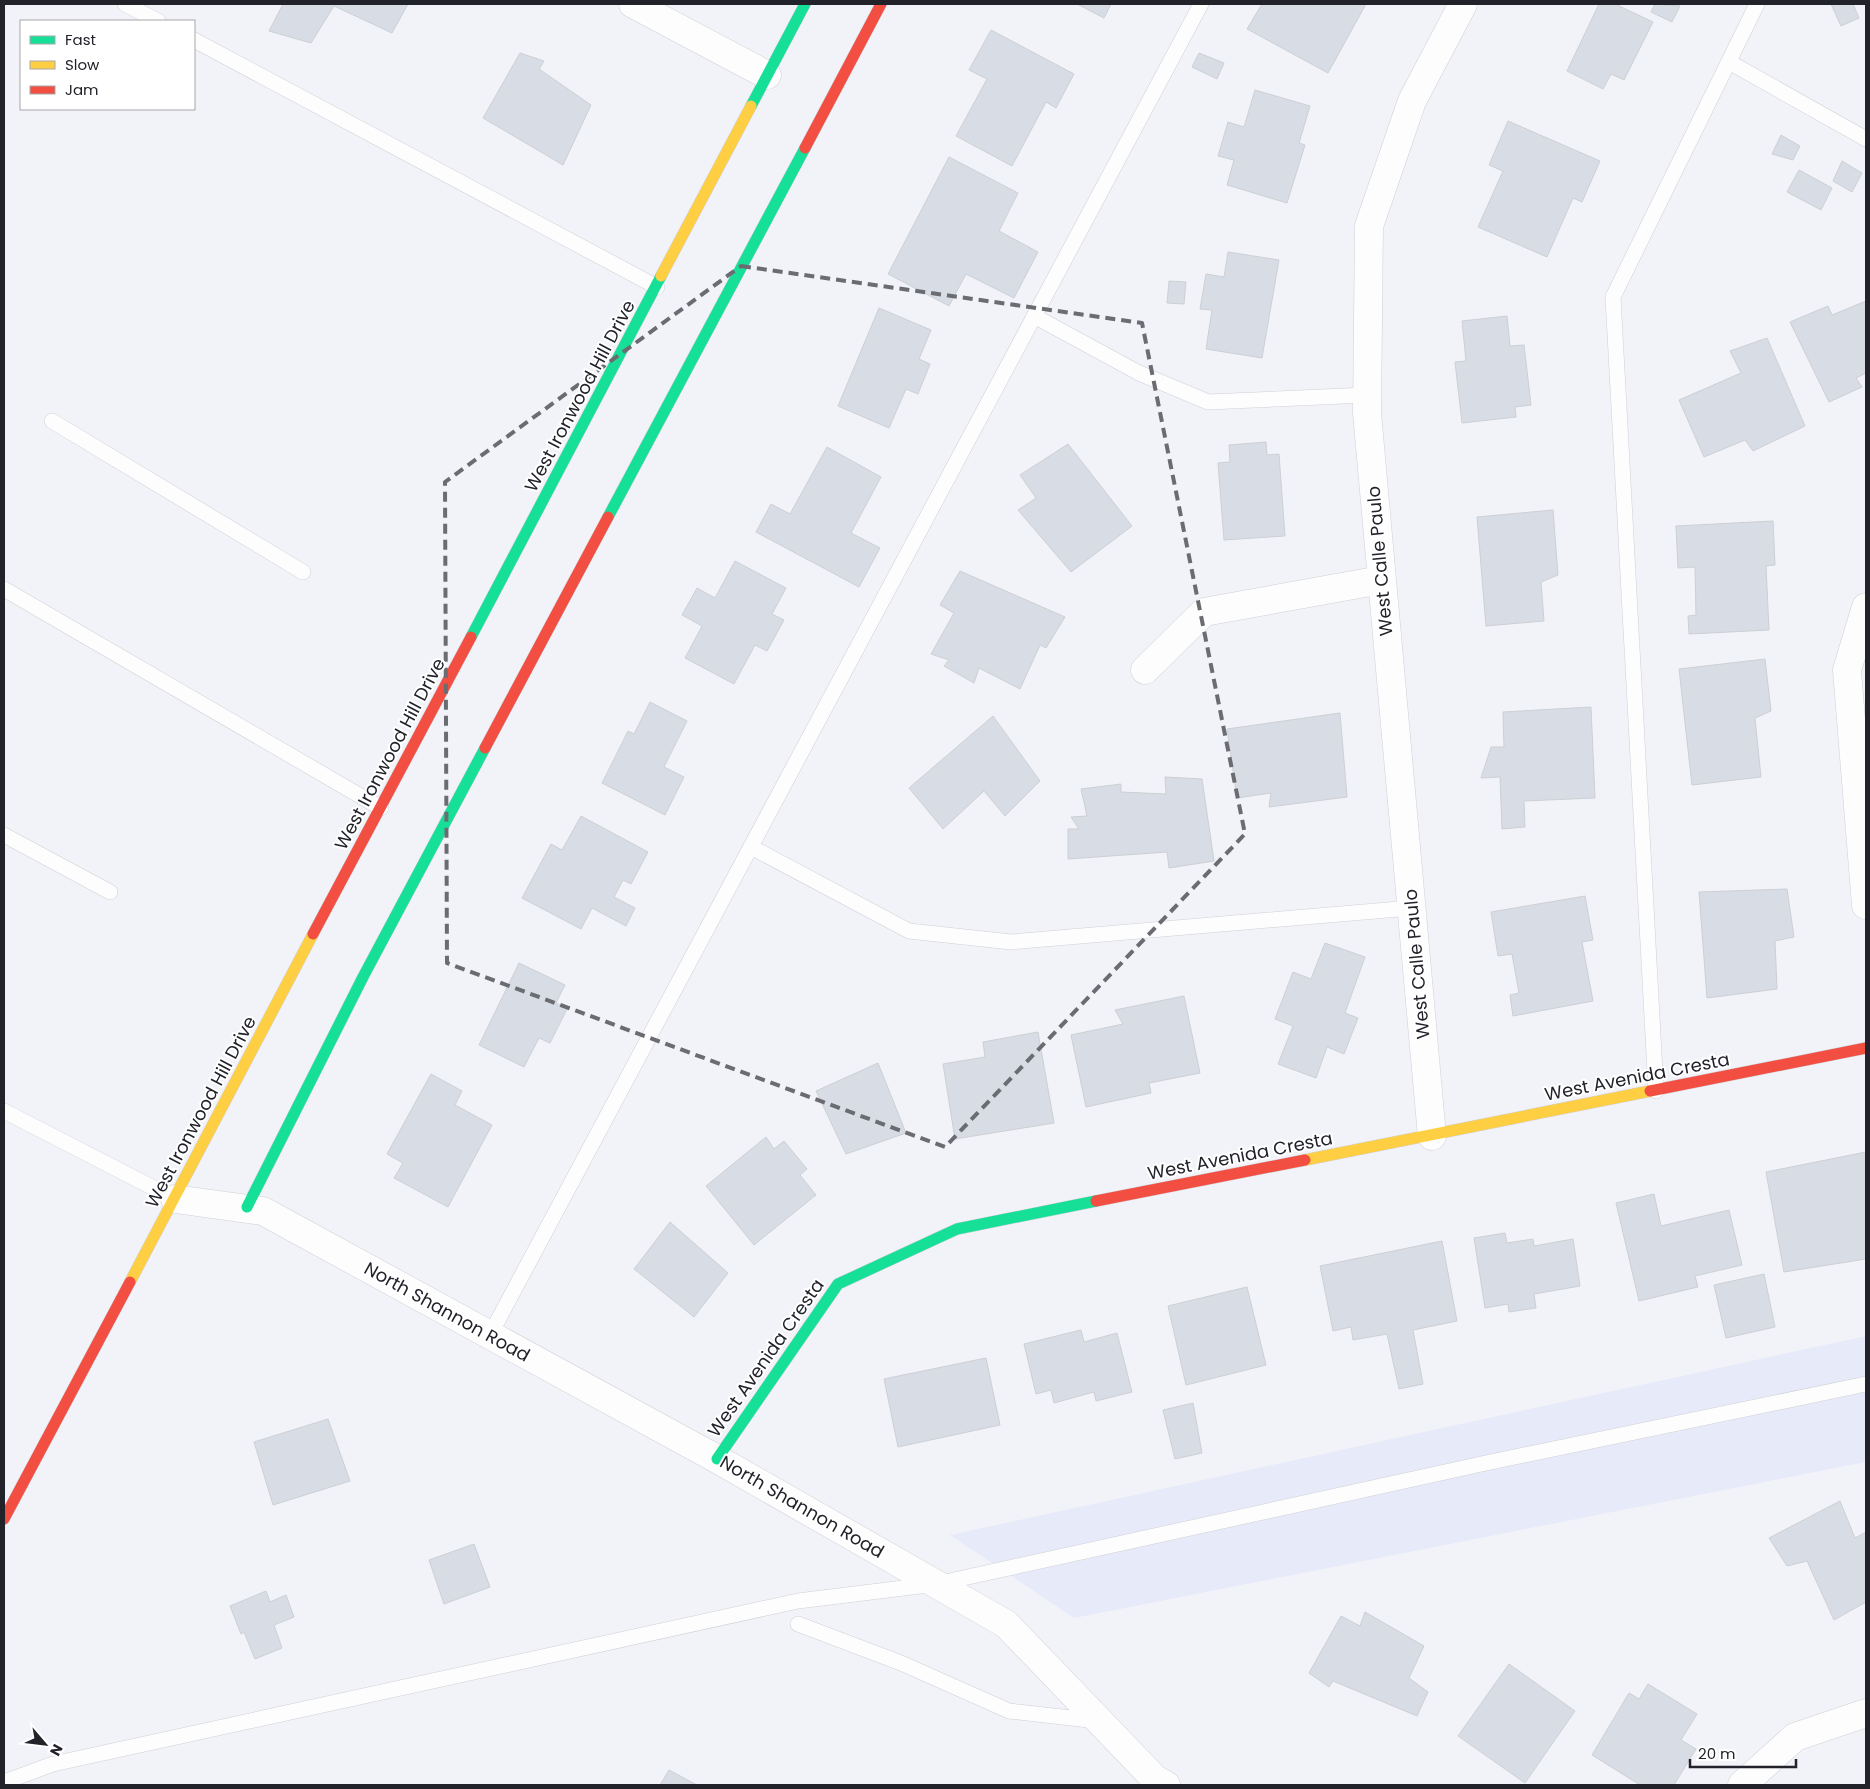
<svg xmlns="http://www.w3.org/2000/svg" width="1870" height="1789" font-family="Poppins,sans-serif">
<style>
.built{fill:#e7eaf8}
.building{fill:#d8dde5;stroke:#cccfd4}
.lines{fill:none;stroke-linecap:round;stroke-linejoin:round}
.lane-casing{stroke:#cfd0d6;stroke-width:16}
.street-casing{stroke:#cfd0d6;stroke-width:29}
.fast-casing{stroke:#cfd0d6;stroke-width:12}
.slow-casing{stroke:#cfd0d6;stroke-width:12}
.jam-casing{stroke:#cfd0d6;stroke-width:12}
.lane{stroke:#fdfdfe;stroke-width:15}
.street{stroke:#fdfdfe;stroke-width:28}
.fast{stroke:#16e098;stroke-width:11}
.slow{stroke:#ffcf43;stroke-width:11}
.jam{stroke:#f24e42;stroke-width:11}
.marked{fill:none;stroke:#6b6c72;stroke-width:4;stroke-dasharray:10 6;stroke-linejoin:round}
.labels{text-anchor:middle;stroke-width:4;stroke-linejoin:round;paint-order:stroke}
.street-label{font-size:18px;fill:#22232a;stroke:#fff}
</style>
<rect width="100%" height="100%" fill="#f2f3f9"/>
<polygon class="built" points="1866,1336 1866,1462 1074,1618 950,1535"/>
<g class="building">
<polygon points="283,4 408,4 392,33 334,6 311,43 269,31"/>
<polygon points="1077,4 1111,4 1104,18"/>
<polygon points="1262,4 1366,4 1328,73 1247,29"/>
<polygon points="1599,4 1615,4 1653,22 1624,80 1611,74 1603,89 1567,71"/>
<polygon points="1655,4 1680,6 1672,22 1651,12"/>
<polygon points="1831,4 1853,4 1859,18 1841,26"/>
<polygon points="991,30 1074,74 1056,108 1046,102 1012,166 956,136 987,79 969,70"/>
<polygon points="520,53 544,61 539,69 591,105 563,165 483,118"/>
<polygon points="1199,53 1224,63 1217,79 1192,67"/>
<polygon points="1255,90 1310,106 1299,143 1305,145 1287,203 1227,185 1234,160 1218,156 1228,122 1244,127"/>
<polygon points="1508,121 1600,161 1582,202 1573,198 1547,257 1478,227 1503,171 1489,165"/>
<polygon points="1781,135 1800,146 1793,160 1772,154"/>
<polygon points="949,157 1018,193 999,231 1038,252 1014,298 966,274 949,306 888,274"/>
<polygon points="1842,161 1862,173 1852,192 1833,181"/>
<polygon points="1799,170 1832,188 1821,210 1787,192"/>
<polygon points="1228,252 1279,260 1262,358 1206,349 1212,310 1200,309 1206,274 1224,277"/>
<polygon points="1169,281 1186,282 1184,304 1167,303"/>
<polygon points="1866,301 1866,373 1856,378 1862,387 1829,402 1790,322 1828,306 1832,315"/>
<polygon points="879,308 931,330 919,359 930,364 918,394 906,389 889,428 838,406"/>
<polygon points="1507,316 1510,346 1524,345 1531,405 1515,407 1516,417 1462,423 1455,362 1466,361 1462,321"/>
<polygon points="1767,338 1805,426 1753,451 1745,440 1704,457 1679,400 1741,373 1730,351"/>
<polygon points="1266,442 1267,455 1279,454 1285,536 1224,540 1218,463 1230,462 1229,445"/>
<polygon points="1068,444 1132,526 1071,572 1018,510 1036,498 1020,475"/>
<polygon points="827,447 881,477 851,533 880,548 859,587 756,532 771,504 790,514"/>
<polygon points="1553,510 1558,575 1541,582 1544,621 1486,626 1477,517"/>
<polygon points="1773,521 1775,565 1766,566 1769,630 1689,634 1688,616 1696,615 1695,567 1678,568 1676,526"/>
<polygon points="735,561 786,588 772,614 784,620 767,651 755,645 734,684 685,658 702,626 682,615 697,588 715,598"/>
<polygon points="960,571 1065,617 1046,648 1040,645 1020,689 979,668 974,683 944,666 949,660 931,654 954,613 940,605"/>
<polygon points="1765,659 1771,711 1755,718 1761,777 1692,785 1679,669"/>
<polygon points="650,702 687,721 664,767 684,777 665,815 602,783 628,731 634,734"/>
<polygon points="1591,707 1595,798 1524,801 1525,827 1502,829 1500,777 1481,778 1491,747 1504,747 1503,712"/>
<polygon points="1340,713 1347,797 1269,807 1271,793 1237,798 1227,729"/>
<polygon points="993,716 1040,781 1005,816 984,791 943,829 909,788"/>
<polygon points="1165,777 1202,779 1214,861 1169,868 1167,852 1068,859 1068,829 1079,829 1071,817 1087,816 1081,789 1121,784 1121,792 1166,794"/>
<polygon points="581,816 648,852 631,884 623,880 614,897 635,908 626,926 592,908 581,929 522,898 551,844 562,850"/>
<polygon points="1787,889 1794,937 1775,941 1777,989 1707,998 1699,892"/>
<polygon points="1585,896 1593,940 1582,942 1593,1001 1513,1016 1510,995 1519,993 1512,954 1498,956 1491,912"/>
<polygon points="1325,943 1365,957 1345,1013 1358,1018 1344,1054 1327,1047 1316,1078 1278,1064 1293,1026 1275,1019 1293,972 1311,979"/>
<polygon points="519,963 565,985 556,1003 567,1009 550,1043 539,1038 524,1067 479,1045"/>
<polygon points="1184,996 1200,1073 1149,1083 1151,1093 1086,1107 1071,1035 1123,1024 1115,1010"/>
<polygon points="1038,1032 1054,1123 955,1139 943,1064 985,1057 983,1042"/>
<polygon points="878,1063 906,1133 846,1154 816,1091"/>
<polygon points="431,1074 462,1091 455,1105 492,1125 448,1207 394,1178 403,1163 387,1154"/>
<polygon points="766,1137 774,1149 784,1141 807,1169 800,1175 816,1195 754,1245 706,1186"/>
<polygon points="1866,1152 1866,1259 1784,1272 1766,1172"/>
<polygon points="1654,1194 1661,1226 1729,1210 1742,1265 1695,1276 1698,1287 1639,1301 1616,1203"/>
<polygon points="670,1222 728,1273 694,1317 634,1269"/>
<polygon points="1505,1233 1507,1243 1533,1239 1534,1246 1573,1239 1580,1286 1534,1294 1536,1308 1509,1312 1508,1304 1485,1308 1474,1238"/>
<polygon points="1442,1241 1457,1321 1413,1330 1423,1384 1399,1389 1387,1334 1353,1340 1351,1327 1333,1331 1320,1266"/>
<polygon points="1764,1274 1775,1327 1726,1338 1714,1285"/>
<polygon points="1247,1287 1266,1365 1186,1385 1168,1306"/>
<polygon points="1081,1330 1084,1342 1117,1333 1132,1392 1096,1401 1094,1392 1054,1403 1051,1390 1036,1394 1024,1344"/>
<polygon points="986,1358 1000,1425 898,1447 884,1379"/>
<polygon points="1193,1403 1202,1453 1175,1459 1163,1410"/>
<polygon points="328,1419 350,1481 273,1505 254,1442"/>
<polygon points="1840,1501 1855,1538 1866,1532 1866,1602 1834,1620 1807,1561 1787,1566 1769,1538"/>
<polygon points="474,1544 490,1587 444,1604 429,1560"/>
<polygon points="266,1591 270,1602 286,1595 294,1617 274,1625 282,1648 255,1659 244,1632 241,1634 230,1606"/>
<polygon points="1365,1612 1424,1646 1409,1678 1428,1692 1417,1716 1333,1681 1329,1687 1309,1673 1341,1616 1360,1626"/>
<polygon points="1509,1664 1575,1711 1525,1783 1458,1736"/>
<polygon points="1648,1684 1697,1714 1681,1740 1696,1749 1674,1785 1640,1785 1592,1755 1629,1693 1639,1699"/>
<polygon points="669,1770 697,1785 660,1785"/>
</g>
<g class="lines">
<g class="lane-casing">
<g id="lane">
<polyline points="125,4 158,21"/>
<polyline points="194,40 657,287"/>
<polyline points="1729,62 1866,139"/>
<polyline points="1034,316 1139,373 1208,402 1367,395"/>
<polyline points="52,421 303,572"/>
<polyline points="4,589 381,808"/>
<polyline points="4,835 110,892"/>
<polyline points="751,847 909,931 1011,942 1411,908"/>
<polyline points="1656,1091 1613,297 1757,4"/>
<polyline points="4,1111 175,1199"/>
<polyline points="490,1335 1201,4"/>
<polyline points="798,1624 901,1663 1009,1711 1098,1721"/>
<polyline points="4,1782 53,1764 798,1601 936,1584 1486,1463 1866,1384"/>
</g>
</g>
<g class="street-casing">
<g id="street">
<polyline points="633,4 767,75"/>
<polyline points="1866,607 1847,670 1866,905"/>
<polyline points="1145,670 1204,612 1381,580"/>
<polyline points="1432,1136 1367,413 1369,226 1412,101 1463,4"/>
<polyline points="175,1199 263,1211 717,1459 1006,1624 1155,1779 1166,1785"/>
<polyline points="1742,1785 1795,1737 1866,1713"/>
</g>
</g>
<g class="fast-casing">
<g id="fast">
<polyline points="751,106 805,4"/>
<polyline points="608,517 805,148"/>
<polyline points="471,637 661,276"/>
<polyline points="247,1207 363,977 485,748"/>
<polyline points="717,1459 838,1284 957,1229 1096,1201"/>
</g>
</g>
<g class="slow-casing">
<g id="slow">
<polyline points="661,276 751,106"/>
<polyline points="1305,1160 1650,1091"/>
<polyline points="130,1282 313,934"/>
</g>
</g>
<g class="jam-casing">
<g id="jam">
<polyline points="805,148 881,4"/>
<polyline points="485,748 608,517"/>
<polyline points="313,934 471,637"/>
<polyline points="1650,1091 1866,1048"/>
<polyline points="1096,1201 1305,1160"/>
<polyline points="4,1519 130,1282"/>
</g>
</g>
<use href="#lane" class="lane"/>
<use href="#street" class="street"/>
<use href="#fast" class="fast"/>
<use href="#slow" class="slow"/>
<use href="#jam" class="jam"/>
</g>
<path class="marked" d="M741,266L1142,323L1245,834L945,1147L447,963L445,482Z"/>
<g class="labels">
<g class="street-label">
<text transform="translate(580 396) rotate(-62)" y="6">West Ironwood Hill Drive</text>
<text transform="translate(1380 561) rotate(-95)" y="6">West Calle Paulo</text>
<text transform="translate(390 754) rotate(-62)" y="6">West Ironwood Hill Drive</text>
<text transform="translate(1417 964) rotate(-95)" y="6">West Calle Paulo</text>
<text transform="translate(1637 1077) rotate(-11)" y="6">West Avenida Cresta</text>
<text transform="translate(201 1112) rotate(-62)" y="6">West Ironwood Hill Drive</text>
<text transform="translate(1240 1156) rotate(-11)" y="6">West Avenida Cresta</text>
<text transform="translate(447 1312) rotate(29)" y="6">North Shannon Road</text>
<text transform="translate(766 1358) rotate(-55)" y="6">West Avenida Cresta</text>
<text transform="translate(802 1507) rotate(30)" y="6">North Shannon Road</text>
</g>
</g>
<rect width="1870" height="1789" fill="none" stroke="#22232a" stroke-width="10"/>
<rect x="20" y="20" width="175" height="90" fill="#ffffff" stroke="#a7a7aa"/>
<rect x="30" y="36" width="25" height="8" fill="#16e098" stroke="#a7a7aa"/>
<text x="65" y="45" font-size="15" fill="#22232a">Fast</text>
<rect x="30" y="61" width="25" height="8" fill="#ffcf43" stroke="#a7a7aa"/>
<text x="65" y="70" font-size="15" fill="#22232a">Slow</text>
<rect x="30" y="86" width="25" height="8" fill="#f24e42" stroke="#a7a7aa"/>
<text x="65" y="95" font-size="15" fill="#22232a">Jam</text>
<g transform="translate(45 1744) rotate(118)" stroke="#ffffff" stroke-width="4" paint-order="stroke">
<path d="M0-4L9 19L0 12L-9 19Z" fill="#22232a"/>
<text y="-8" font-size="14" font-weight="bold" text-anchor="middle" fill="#22232a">N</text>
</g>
<path d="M1690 1759v8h106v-8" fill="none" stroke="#22232a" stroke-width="2.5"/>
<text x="1698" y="1759" font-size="15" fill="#22232a" stroke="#ffffff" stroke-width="4" paint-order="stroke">20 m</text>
</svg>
